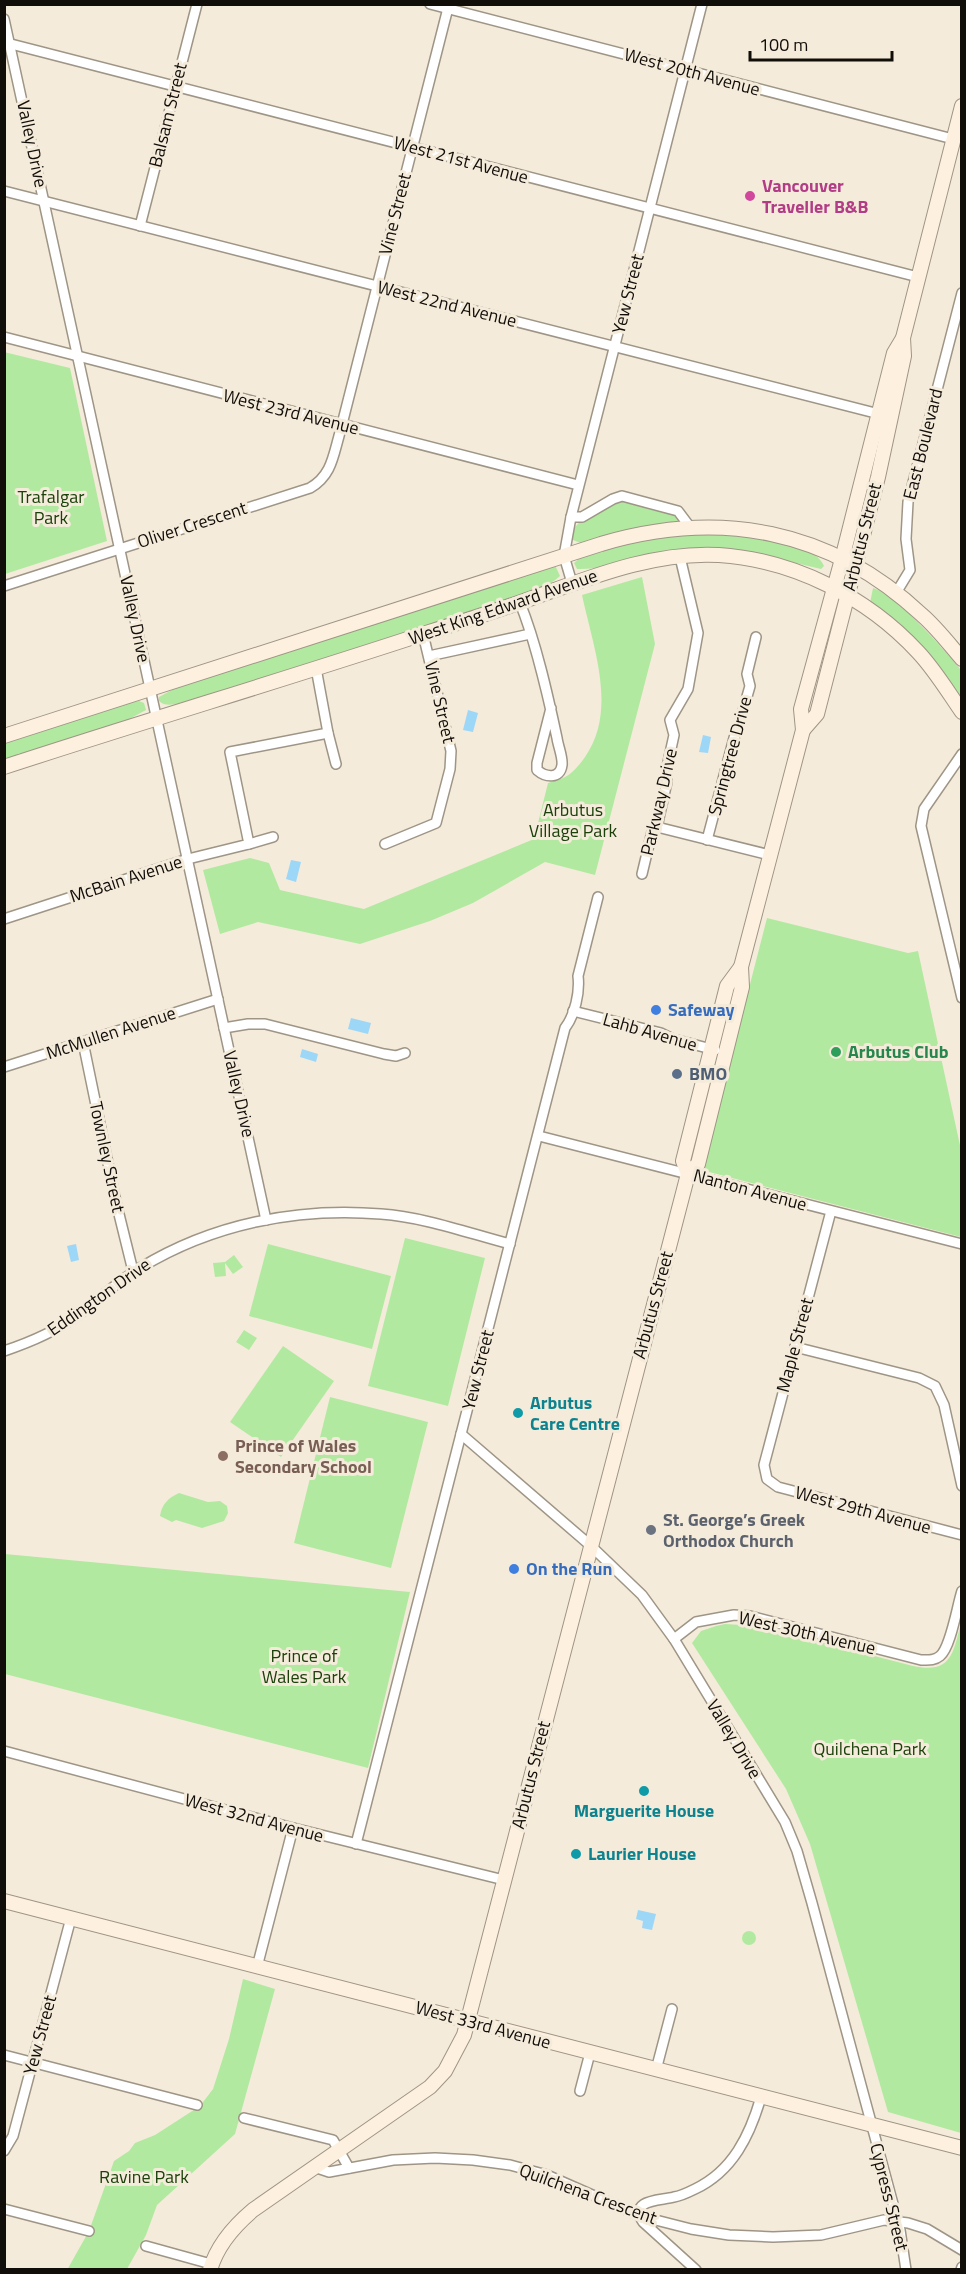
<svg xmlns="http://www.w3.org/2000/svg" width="966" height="2274" font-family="'Titillium Web',sans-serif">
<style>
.green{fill:#b2e9a1}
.water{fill:#9cd7f8}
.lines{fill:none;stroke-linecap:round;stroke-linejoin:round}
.street-casing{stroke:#9e9586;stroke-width:12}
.secondary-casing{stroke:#9e9586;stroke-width:16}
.street{stroke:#fff;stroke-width:9}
.secondary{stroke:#fef0de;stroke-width:14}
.hotel-dot{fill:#d1479c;stroke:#f5ebdb;stroke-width:2}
.shop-dot{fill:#3f7fe0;stroke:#f5ebdb;stroke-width:2}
.leisure-dot{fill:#2e9e5b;stroke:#f5ebdb;stroke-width:2}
.service-dot{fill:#5c6f8a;stroke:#f5ebdb;stroke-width:2}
.culture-dot{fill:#0f9aa8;stroke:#f5ebdb;stroke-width:2}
.education-dot{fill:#8d6e63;stroke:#f5ebdb;stroke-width:2}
.worship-dot{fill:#6b7280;stroke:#f5ebdb;stroke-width:2}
.labels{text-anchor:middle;stroke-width:6;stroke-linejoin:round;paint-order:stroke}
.street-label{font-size:18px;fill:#110e09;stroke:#f5ebdb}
.hotel-label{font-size:18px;font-weight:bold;fill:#b23c85;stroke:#f5ebdb;text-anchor:start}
.park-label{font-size:18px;fill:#1a410a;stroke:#f5ebdb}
.shop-label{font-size:18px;font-weight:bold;fill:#366cbe;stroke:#f5ebdb;text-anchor:start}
.leisure-label{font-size:18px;font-weight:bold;fill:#27864d;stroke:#f5ebdb;text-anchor:start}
.service-label{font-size:18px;font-weight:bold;fill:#4e5e75;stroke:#f5ebdb;text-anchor:start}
.culture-label{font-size:18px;font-weight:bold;fill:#0d838f;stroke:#f5ebdb;text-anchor:start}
.education-label{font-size:18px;font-weight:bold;fill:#785e54;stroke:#f5ebdb;text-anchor:start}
.worship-label{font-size:18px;font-weight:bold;fill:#5b616d;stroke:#f5ebdb;text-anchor:start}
</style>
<rect width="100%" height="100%" fill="#f5ebdb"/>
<g class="green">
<polygon points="4,352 70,368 107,541 5,574"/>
<path d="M624,500L677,515L681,521L624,531L583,544L573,540C573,535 572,530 576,526C583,517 613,502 624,500Z"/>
<path d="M736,533C759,538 814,542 824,566L821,569C779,559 738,545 695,548C655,551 618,570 577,569L574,563L582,556L651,536Z"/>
<path d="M555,565L560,576C547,588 529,592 513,598L192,700C182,702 167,709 159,701V697L181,685Z"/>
<path d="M642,577L655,644L595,875L545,862L473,903L430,921L360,944L258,922L220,934L203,870L250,858L269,863L280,890L364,909L534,839L548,783C553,781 560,780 565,777C573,773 580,764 585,757C618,710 593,647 582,595Z"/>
<path d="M873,588C896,594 944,650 961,670V701L870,603Z"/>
<polygon points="139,701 144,703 146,710 120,724 22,755 19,753 15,757 5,761 4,740 105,708"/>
<polygon points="767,918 908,953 918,951 961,1150 961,1237 709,1172 703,1167"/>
<polygon points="405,1238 485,1258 448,1406 368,1386"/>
<polygon points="268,1244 391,1276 372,1349 249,1316"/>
<polygon points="234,1255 243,1267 233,1274 225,1263 226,1276 215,1277 213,1263 225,1262"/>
<polygon points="244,1330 257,1338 249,1350 236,1342"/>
<polygon points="283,1346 334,1381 281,1457 230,1422"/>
<polygon points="330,1397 428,1422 391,1568 294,1543"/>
<path d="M179,1493L208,1502L220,1501L227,1506L228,1513L224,1521L202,1528L176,1520L172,1522L160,1516C162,1504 168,1498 179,1493Z"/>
<polygon points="5,1554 410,1592 368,1768 5,1674"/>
<path d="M961,1623V2133L888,2112L810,1844L786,1789L692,1643L701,1631L716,1626L725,1624L759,1626L913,1666C951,1674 953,1654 961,1623Z"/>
<circle cx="749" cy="1938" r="7"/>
<polygon points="243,1979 275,1989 235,2134 157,2205 146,2235 127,2269 67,2270 89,2231 114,2161 129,2151 135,2143 155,2135 200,2106 213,2089 229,2039"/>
</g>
<g class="water">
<polygon points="468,710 478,713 473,732 463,730"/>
<polygon points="703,735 711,737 708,753 699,752"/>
<polygon points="291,860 301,862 296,882 286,879"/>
<polygon points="351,1018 371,1023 368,1034 348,1029"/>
<polygon points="302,1049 318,1054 316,1062 300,1057"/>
<polygon points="76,1244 79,1260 71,1262 67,1246"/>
<polygon points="638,1910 656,1914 652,1930 642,1928 643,1921 636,1919"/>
</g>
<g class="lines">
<g class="street-casing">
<g id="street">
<polyline points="430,4 953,139"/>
<polyline points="4,19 266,1220"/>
<polyline points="7,43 918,277"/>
<polyline points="4,191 883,415"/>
<polyline points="140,226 197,4"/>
<polyline points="4,337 578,485"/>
<polyline points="571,517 582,517 613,499 622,496 678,511 690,527"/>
<polyline points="572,583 564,556 571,517 702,4"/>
<path d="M4,586L310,488C331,476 333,457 339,436L449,4"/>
<polyline points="896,593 910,570 906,539 908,502 962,293"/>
<path d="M520,603C536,642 548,696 557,738C558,746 563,757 562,765C560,780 545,777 537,770V763L551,708"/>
<polyline points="429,656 530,634"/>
<polyline points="328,733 336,764"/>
<polyline points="962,754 924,809 921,826 962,998"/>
<polyline points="657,827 770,855"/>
<polyline points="707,840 734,738 738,728 750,686 747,674 756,637"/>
<polyline points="249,844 273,837"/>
<polyline points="385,844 436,823 450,769 451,751 423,634"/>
<polyline points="642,874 652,832 657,827 667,782 667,767 674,735 670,720 688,689 698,633 680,557"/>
<polyline points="4,919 188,859 249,844 230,752 328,733 316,668"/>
<polyline points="573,1011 661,1033 673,1039 715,1050"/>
<polyline points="224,1028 248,1024 265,1024 384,1054 396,1056 405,1053"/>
<polyline points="83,1042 116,1202 133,1271"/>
<polyline points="4,1067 218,999"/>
<polyline points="539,1136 962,1244"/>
<polyline points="831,1211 764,1465 767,1479 778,1487 962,1535"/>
<polyline points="795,1347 919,1378 935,1386 944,1405 962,1486"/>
<path d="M4,1351C31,1342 55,1332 78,1315C99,1300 118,1281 140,1268C212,1224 297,1207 381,1214C424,1217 468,1233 510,1244"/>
<polyline points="461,1434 591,1546 642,1595 674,1639 785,1822 797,1851 812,1903 900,2230 906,2270"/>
<path d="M674,1639L696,1622L734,1615L750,1616L921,1660C928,1660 934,1661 940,1656C951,1647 957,1606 962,1591"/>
<polyline points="4,1751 293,1828 504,1880"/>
<path d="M356,1844L565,1028C575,1015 580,992 578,976L598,897"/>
<polyline points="257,1967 293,1828"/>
<polyline points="4,2055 197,2105"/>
<polyline points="656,2070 672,2009"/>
<polyline points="580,2091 590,2053"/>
<polyline points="244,2118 333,2140 349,2168"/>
<polyline points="4,2151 13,2136 71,1918"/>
<polyline points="314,2167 329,2172 393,2160 435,2158 473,2160 510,2165 547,2175 640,2216 691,2229 729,2235 773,2237 821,2235 884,2220 908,2223 927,2229 962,2250"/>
<polyline points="4,2209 89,2231"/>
<polyline points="146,2246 211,2264"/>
<path d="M696,2270L643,2222C629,2199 660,2201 674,2197C681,2196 689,2192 695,2189C733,2171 750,2135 761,2097"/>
<polyline points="961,2270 962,2267"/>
</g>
</g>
<g class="secondary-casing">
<g id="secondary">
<polyline points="803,730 817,714 878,477 904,356 903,338"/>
<path d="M4,736L601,544C720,509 830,529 922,615C937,628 949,644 962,659"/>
<path d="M4,767C145,721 286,679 426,633C458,623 490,613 521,602C584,580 651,551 719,555C794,560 867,597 918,652C935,670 948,692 962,712"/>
<polyline points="688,1174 683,1161 727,986 741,967"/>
<polyline points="4,1901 962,2148"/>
<path d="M210,2270C217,2245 234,2226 253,2210L430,2087L445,2071L464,2035L688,1174L698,1164L742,987L741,967L803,730L801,709L842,559L894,353L903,338L962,106"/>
</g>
</g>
<use href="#street" class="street"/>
<use href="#secondary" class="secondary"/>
</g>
<circle class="hotel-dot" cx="750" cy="196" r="6"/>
<g class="shop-dot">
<circle cx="656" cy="1010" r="6"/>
<circle cx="514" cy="1569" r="6"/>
</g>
<circle class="leisure-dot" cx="836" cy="1052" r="6"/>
<circle class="service-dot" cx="677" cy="1074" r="6"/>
<g class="culture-dot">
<circle cx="518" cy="1413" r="6"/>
<circle cx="644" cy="1791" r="6"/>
<circle cx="576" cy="1854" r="6"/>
</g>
<circle class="education-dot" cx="223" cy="1456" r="6"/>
<circle class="worship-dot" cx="651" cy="1530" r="6"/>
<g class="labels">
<g class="street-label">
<text transform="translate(692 72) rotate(15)" y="6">West 20th Avenue</text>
<text transform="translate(168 115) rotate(-76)" y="6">Balsam Street</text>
<text transform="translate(32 144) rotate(78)" y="6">Valley Drive</text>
<text transform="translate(461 160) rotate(15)" y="6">West 21st Avenue</text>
<text transform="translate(395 214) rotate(-76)" y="6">Vine Street</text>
<text transform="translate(628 294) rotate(-76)" y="6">Yew Street</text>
<text transform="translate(447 304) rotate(14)" y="6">West 22nd Avenue</text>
<text transform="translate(291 412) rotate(14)" y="6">West 23rd Avenue</text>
<text transform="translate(923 444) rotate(-76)" y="6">East Boulevard</text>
<text transform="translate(192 525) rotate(-18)" y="6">Oliver Crescent</text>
<text transform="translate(862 537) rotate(-76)" y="6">Arbutus Street</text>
<text transform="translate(503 607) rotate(-19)" y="6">West King Edward Avenue</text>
<text transform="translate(135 619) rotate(78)" y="6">Valley Drive</text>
<text transform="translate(440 702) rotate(77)" y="6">Vine Street</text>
<text transform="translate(730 756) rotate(-75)" y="6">Springtree Drive</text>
<text transform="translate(659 802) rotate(-77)" y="6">Parkway Drive</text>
<text transform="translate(126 879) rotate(-18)" y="6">McBain Avenue</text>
<text transform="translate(650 1032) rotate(16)" y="6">Lahb Avenue</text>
<text transform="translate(111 1033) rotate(-18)" y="6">McMullen Avenue</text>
<text transform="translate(239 1094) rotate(77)" y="6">Valley Drive</text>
<text transform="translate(107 1157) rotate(78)" y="6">Townley Street</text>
<text transform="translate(750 1190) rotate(15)" y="6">Nanton Avenue</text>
<text transform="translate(99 1297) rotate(-35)" y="6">Eddington Drive</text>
<text transform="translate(653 1305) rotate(-75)" y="6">Arbutus Street</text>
<text transform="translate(795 1345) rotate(-75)" y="6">Maple Street</text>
<text transform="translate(478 1370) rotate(-76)" y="6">Yew Street</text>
<text transform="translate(863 1510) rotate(15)" y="6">West 29th Avenue</text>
<text transform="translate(807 1633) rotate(13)" y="6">West 30th Avenue</text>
<text transform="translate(734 1739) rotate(59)" y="6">Valley Drive</text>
<text transform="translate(531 1775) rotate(-76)" y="6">Arbutus Street</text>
<text transform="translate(254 1818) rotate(15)" y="6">West 32nd Avenue</text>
<text transform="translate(483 2025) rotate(15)" y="6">West 33rd Avenue</text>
<text transform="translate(40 2035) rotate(-75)" y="6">Yew Street</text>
<text transform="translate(588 2194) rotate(20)" y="6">Quilchena Crescent</text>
<text transform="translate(889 2197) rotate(76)" y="6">Cypress Street</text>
</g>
<g class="hotel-label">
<text x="762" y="192">Vancouver<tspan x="762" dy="21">Traveller B&amp;B</tspan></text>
</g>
<g class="park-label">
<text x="51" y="503">Trafalgar<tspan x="51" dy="21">Park</tspan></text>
<text x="573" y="816">Arbutus<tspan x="573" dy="21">Village Park</tspan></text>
<text x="304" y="1662">Prince of<tspan x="304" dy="21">Wales Park</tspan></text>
<text x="870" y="1755">Quilchena Park</text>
<text x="144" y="2183">Ravine Park</text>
</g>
<g class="shop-label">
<text x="668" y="1016">Safeway</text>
<text x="526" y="1575">On the Run</text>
</g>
<g class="leisure-label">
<text x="848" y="1058">Arbutus Club</text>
</g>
<g class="service-label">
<text x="689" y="1080">BMO</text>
</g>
<g class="culture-label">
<text x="530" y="1409">Arbutus<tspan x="530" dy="21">Care Centre</tspan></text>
<text x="644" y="1817" text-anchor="middle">Marguerite House</text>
<text x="588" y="1860">Laurier House</text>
</g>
<g class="education-label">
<text x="235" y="1452">Prince of Wales<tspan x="235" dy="21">Secondary School</tspan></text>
</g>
<g class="worship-label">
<text x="663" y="1526">St. George’s Greek<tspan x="663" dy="21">Orthodox Church</tspan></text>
</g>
</g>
<rect width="966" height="2274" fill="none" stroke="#110e09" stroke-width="12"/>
<path d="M750 51v9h142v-9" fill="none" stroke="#110e09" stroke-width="3"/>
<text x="759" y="51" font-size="18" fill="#110e09" stroke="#f5ebdb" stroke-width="4.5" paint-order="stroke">100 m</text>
</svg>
